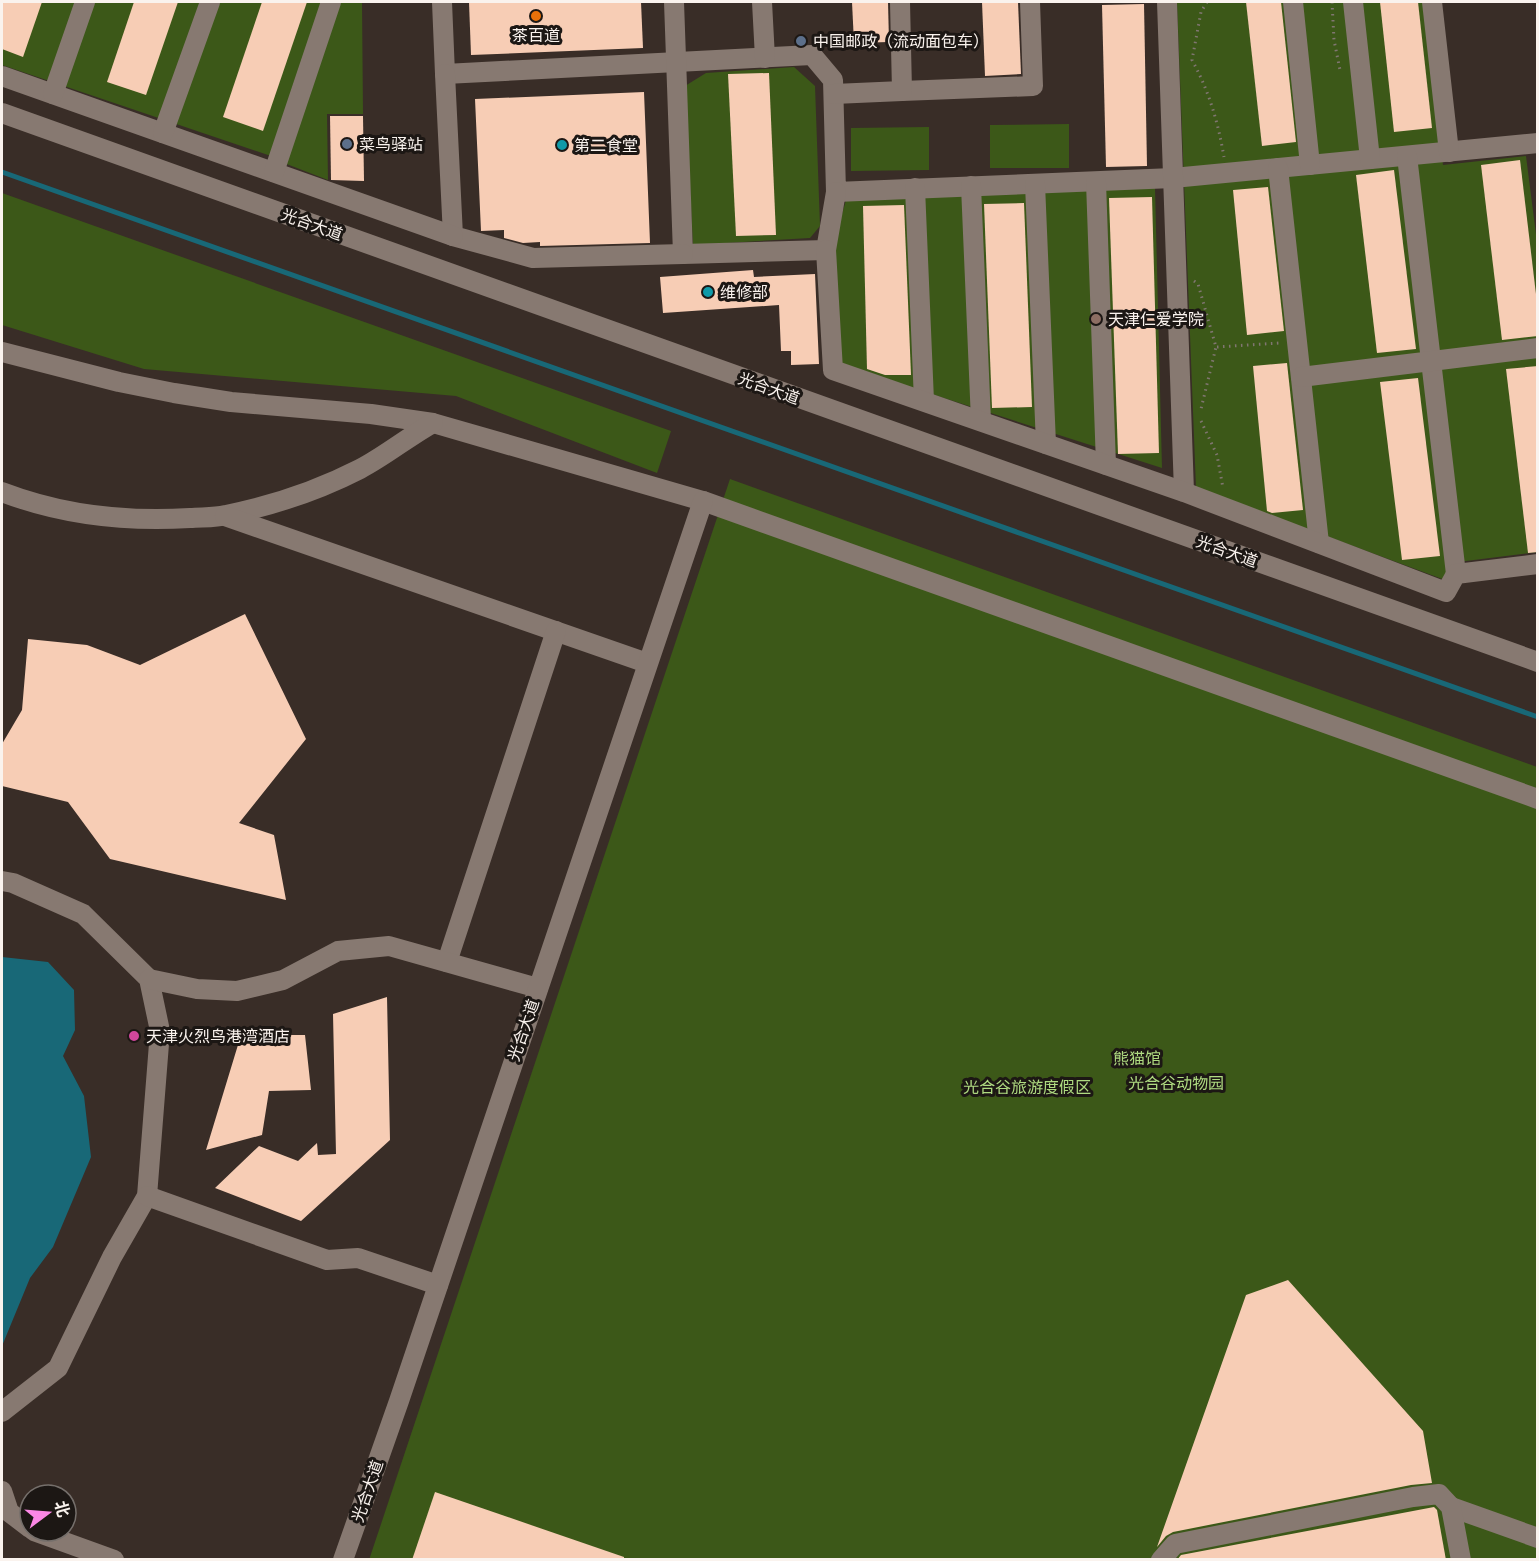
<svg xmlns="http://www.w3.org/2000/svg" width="1539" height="1561" font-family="'Archivo Narrow','Noto Sans SC',sans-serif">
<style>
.green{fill:#3c5818}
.water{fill:#186877}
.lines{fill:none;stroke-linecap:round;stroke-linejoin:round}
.stream{stroke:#186877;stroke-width:5}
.building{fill:#f7cdb5}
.path{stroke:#807671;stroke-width:3;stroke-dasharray:1.5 4.5;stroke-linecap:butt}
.minor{stroke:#877971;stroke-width:20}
.food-dot{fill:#e8710a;stroke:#1c1714;stroke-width:2}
.service-dot{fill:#5c6f8a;stroke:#1c1714;stroke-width:2}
.culture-dot{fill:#0f9aa8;stroke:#1c1714;stroke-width:2}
.education-dot{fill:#8d6e63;stroke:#1c1714;stroke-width:2}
.hotel-dot{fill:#d1479c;stroke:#1c1714;stroke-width:2}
.labels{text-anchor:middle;stroke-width:6;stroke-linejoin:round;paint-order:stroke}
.poi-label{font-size:16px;fill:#faf3ee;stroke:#1c1714;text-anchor:start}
.street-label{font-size:16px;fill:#faf3ee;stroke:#1c1714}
.park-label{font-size:16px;fill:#afdb81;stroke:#1c1714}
</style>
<rect width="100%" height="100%" fill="#392d27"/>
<g class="green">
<polygon points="2,2 323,2 271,156 2,65"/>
<polygon points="337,2 362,2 363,114 327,114 328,180 284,163"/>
<polygon points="1177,2 1424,2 1443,165 1526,156 1538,250 1537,552 1450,563 1445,580 1196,488"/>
<polygon points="794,67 815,86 820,226 810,238 693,245 685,86 706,73"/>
<polygon points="1069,124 1069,168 990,168 990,125"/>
<polygon points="929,127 929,170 851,171 851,128"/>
<polygon points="1155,188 1162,468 838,364 832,249 846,200"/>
<polygon points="2,193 671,431 657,473 456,396 144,369 2,325"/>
<polygon points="730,479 1537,767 1537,1559 369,1560"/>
</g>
<polygon class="water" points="2,957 48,962 74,990 75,1030 63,1056 84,1096 91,1157 53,1247 30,1278 2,1346"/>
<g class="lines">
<polyline class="stream" points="2,172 1538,717"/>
</g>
<g class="building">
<polygon points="2,2 42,2 23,57 2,49"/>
<polygon points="134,2 178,2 146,95 107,82"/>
<polygon points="262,2 307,2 263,131 223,117"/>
<polygon points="469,2 641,2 643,48 471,55"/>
<polygon points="852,2 888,2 889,42 854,43"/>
<polygon points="982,2 1018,2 1021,74 985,76"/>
<polygon points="1246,2 1281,2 1296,142 1262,146"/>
<polygon points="1380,2 1418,2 1432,128 1394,132"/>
<polygon points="1144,4 1147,166 1106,167 1102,5"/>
<polygon points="769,73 776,235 736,236 728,74"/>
<polygon points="644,92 650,243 540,246 540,242 523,243 504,238 504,230 481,231 475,99"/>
<polygon points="330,116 363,116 364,181 331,180"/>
<polygon points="1520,160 1538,311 1538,336 1502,340 1481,165"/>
<polygon points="1394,170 1416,349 1377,353 1356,175"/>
<polygon points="1268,187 1284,331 1247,335 1233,190"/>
<polygon points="1152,197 1159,453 1118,454 1109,198"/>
<polygon points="1024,203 1032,407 992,408 984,204"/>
<polygon points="904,205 911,375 885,375 867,369 863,206"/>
<polygon points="753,270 754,277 815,274 819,364 791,365 791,351 781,351 779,305 663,313 660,277"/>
<polygon points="1287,363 1303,510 1272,513 1267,511 1253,366"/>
<polygon points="1538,366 1538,552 1528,553 1506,369"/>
<polygon points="1418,378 1440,556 1402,560 1380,382"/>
<polygon points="245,614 306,739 239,823 274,835 286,900 110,859 68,802 2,786 2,744 22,710 28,639 87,645 140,665"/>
<polygon points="387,997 390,1140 301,1221 215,1188 259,1146 298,1161 317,1143 318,1155 336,1154 333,1014"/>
<polygon points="241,1035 305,1035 311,1090 269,1091 262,1135 206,1150"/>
<polygon points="1288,1280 1423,1431 1432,1483 1411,1485 1173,1532 1166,1536 1157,1547 1246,1295"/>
<polygon points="435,1492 624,1557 624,1560 412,1560"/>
<polygon points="1434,1507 1437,1510 1446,1560 1177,1560 1181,1555"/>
</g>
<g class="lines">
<g class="path">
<path d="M1207,2L1201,12L1192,60C1209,91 1218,122 1224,157"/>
<polyline points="1332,2 1334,40 1340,70"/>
<polyline points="1194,281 1198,284 1216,347 1201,409"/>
<polyline points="1217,347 1279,343"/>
<polyline points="1201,421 1217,455 1223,488"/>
</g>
<g class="minor">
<polyline points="442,2 445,74 812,55 833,80 836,192 1173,178 1538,143"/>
<polyline points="674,2 683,254 826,250 836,192"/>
<polyline points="762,2 765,58"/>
<polyline points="1167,2 1184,492"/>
<polyline points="1293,2 1310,165"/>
<polyline points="1353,2 1370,159"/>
<polyline points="1432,2 1449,152"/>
<polyline points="445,74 453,236 533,258 683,254"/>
<polyline points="2,76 453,236"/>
<polyline points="902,91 1033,86 1030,2"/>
<polyline points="53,94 85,2"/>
<polyline points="834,94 902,91 900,2"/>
<polyline points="2,113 1538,662"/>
<polyline points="163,133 210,2"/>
<polyline points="1407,156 1456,574"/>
<polyline points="1278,168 1319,543"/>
<polyline points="274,172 331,2"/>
<polyline points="1096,182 1106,465"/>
<polyline points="1035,184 1046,444"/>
<polyline points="971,186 981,421"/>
<polyline points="915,188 924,401"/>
<polyline points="826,250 833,370 1184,492 1446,592 1456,574 1538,564"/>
<polyline points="2,352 119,382 174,393 231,402 371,414 433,423 703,501 1538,799"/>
<polyline points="1301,377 1538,348"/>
<path d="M2,492C62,515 125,522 190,518C202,517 215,518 226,515C271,506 319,490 360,469C385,456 408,437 433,423"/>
<polyline points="225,516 647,663"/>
<polyline points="2,881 13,883 83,914 149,979 160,1031 147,1196 112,1257 58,1368 2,1412"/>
<polyline points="447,962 556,631"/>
<polyline points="149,979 197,989 237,991 283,980 338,951 389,946 538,988"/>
<polyline points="147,1196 327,1260 358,1258 438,1285"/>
<polyline points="2,1491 9,1512 30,1528"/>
<polyline points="1451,1507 1538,1538"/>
<polyline points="34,1531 114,1560"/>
<polyline points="343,1560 399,1401 703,501"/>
<polyline points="1161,1560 1175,1544 1413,1497 1439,1494 1451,1507 1461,1560"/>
</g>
</g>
<circle class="food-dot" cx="536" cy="16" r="6"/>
<g class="service-dot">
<circle cx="801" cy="41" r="6"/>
<circle cx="347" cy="144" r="6"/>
</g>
<g class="culture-dot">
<circle cx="562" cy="145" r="6"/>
<circle cx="708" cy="292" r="6"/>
</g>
<circle class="education-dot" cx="1096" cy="319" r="6"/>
<circle class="hotel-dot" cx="134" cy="1036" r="6"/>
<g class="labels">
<g class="poi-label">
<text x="536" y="41" text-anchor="middle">茶百道</text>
<text x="813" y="47">中国邮政（流动面包车）</text>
<text x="359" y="150">菜鸟驿站</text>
<text x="574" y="151">第二食堂</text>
<text x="720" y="298">维修部</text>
<text x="1108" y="325">天津仁爱学院</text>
<text x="146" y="1042">天津火烈鸟港湾酒店</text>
</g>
<g class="street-label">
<text transform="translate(312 224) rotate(20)" y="6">光合大道</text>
<text transform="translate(769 388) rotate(20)" y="6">光合大道</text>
<text transform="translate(1227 551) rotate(20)" y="6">光合大道</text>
<text transform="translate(523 1030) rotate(-71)" y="6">光合大道</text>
<text transform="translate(367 1491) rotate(-71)" y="6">光合大道</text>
</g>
<g class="park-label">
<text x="1137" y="1064">熊猫馆</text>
<text x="1176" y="1089">光合谷动物园</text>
<text x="1027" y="1093">光合谷旅游度假区</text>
</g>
</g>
<rect width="1539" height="1561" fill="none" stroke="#faf3ee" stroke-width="6"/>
<g transform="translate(48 1513) rotate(74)"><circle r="28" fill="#1c1714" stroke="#756f6b" stroke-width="1.5"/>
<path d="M0-4.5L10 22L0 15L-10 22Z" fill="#fb87e5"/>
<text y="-9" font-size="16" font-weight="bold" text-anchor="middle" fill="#faf3ee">北</text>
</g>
</svg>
